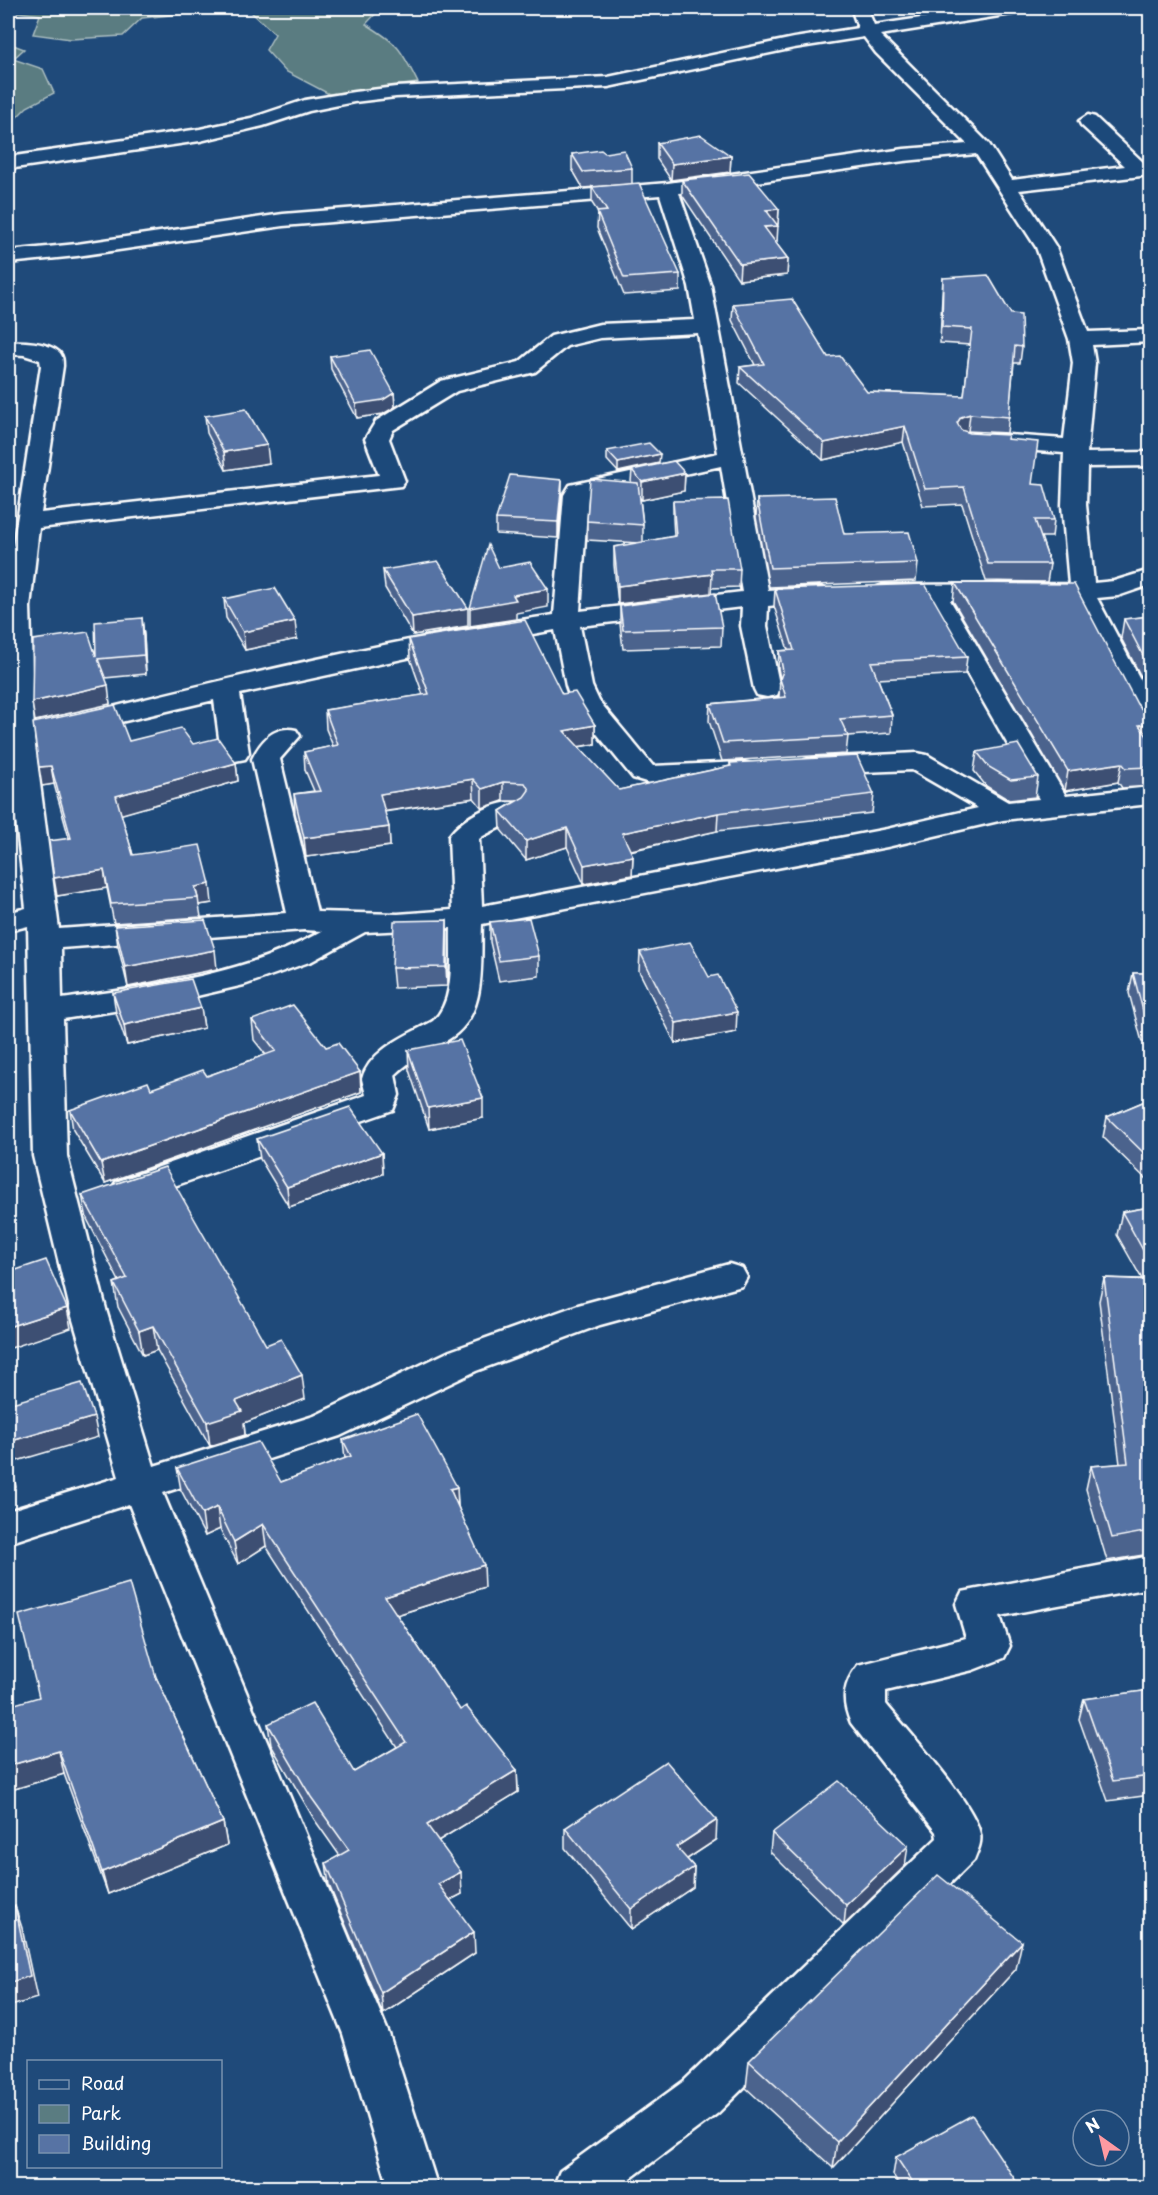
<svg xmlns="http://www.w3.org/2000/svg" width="1158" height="2195" font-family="'Playpen Sans',sans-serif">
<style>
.green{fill:#5a7c81;stroke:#acbec0;stroke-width:1.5}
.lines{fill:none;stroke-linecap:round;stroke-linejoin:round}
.minor-casing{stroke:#fff;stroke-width:5}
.minor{fill:#1f4a7a;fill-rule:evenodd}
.wall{fill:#4b638d;stroke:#fff;stroke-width:1.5}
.shaded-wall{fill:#3d5073;stroke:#fff;stroke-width:1.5}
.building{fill:#5773a4;stroke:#fff;stroke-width:1.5}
</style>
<rect width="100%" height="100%" fill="#1f4a7a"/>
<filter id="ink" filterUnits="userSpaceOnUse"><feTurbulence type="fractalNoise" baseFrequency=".0167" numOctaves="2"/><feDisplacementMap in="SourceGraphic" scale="12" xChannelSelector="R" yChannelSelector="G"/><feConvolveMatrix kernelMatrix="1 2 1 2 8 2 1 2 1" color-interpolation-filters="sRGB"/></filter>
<g filter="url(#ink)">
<g class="green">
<path d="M8,8H381L366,24C399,44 401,49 418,83L329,94L285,71L266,50L275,34L251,12L208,11L142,18L123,36L71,39L33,34L40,15L8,11Z"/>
<polygon points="8,43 24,49 13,59 43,69 54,93 27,107 8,126"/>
</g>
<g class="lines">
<g class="minor-casing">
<g id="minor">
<path d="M851,8H867L874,25L988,8H1026L1024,12L1018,13L880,35L989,144L1012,180L1125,166L1081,125L1079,121L1088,115L1095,117L1145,164L1150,163V175L1019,190L1056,247L1088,332L1150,330V342L1092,345L1095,363L1087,453L1150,452V466L1087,467L1086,505L1094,583L1114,581L1150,570V585L1118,596L1097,598L1150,698V730L1140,728L1136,722L1073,600H950L1066,796L1150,787V804L1003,820L887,847L482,924C480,964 488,1015 449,1039C431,1050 410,1060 395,1075L399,1095L393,1110L128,1202L116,1198L111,1190L116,1182L366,1095L362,1079C370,1049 408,1035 433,1021C456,1000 450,958 451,928L365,932L312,961L244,985L171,1002L63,1019L67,1156L107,1313L154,1466L314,1416L450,1351L578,1305L729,1264L742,1268L747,1277L742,1286L600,1325L476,1371L340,1436L163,1493L389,2034L438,2188H389L343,2034L129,1504L8,1543V1511L119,1477L71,1313L33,1156L28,926L8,931V913L26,908L8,750V580L41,366L40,360L24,355L8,354V342C22,341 48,342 59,352C63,356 63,361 63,366L41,513L379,475L365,439L376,421L441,381L519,362L551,336L600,324L695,320L689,286L660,195L283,226L77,256L8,263V251L77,244L283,214L668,183L904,149L967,144L876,53L864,37L794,48L608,87L396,97L354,102L309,111L263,126L200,141L8,169V157L200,129L251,118L305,100L354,92L396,87L608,77L794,38L858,28ZM976,154L1036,247L1069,339L1073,363L1064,439L994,434L986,436L982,441L986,446L994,448L1064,453L1062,505L1069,584L883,585L874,588L870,593L874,598L925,600L1039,799L1008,802L927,755L917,753L815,758L805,760L801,766L805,772L815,774L912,770L978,808L887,829L482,906L479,839C493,828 518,823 527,809L523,803C500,797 463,817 449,836L452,910L398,914L317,912L280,759L300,736L296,730C274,725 261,741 252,759L287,913L59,929L34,738L30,607L39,528L401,486L405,481L389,439L393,430L457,391L535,372L567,346L600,338L698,333L718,453L570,485L564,495L554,615C389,639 226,679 64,719L60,725L64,731L74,733L214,700L221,753L225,759L235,761L245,759L249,753L240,694L444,650L555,630L566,686L572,703L633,778L653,784L752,776L756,770L752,764L742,762L653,766L599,701L592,686L580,626L742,607L741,626L754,689L757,695L767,697L777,695L780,689L767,626L768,606L829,600L833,595L829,590L820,587L768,590L711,286L679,193L904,161ZM721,466L742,592L580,611L588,495ZM304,930L322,931C243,976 151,986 62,999L61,948Z"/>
<path d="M1150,1556V1588L1000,1616L1010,1646L1004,1658L973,1670L886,1691V1704C908,1731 975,1804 980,1834C982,1843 977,1852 974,1860L718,2113L618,2188H553L560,2171L684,2081L937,1838L936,1832L851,1723C841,1701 843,1684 858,1665L966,1638L956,1604L962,1592Z"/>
</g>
</g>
<use href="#minor" class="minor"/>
</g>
<g class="wall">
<polygon points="657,143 731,156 730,172 671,180 657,159"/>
<polygon points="605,153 632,168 632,184 583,188 572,169 572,154"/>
<polygon points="682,180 779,209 778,224 776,224 777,241 774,241 788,259 787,275 739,280 682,195"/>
<polygon points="592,187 680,274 680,291 624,295 597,228 598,212 592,203"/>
<polygon points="943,278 1022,347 1020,363 1014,363 1007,433 967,431 1007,439 1032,484 1054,520 1052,537 1041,537 1050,564 1047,582 986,581 962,504 923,506 903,442 823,460 739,383 740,367 755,365 732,320 733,304 828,357 867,392 964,396 970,345 940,343 942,294"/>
<polygon points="330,356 394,393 395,407 383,414 357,418 331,369"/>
<polygon points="205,416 269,463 226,470 207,433"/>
<polygon points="607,451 659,463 618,472 607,460"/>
<polygon points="632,470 685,473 684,491 642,500 640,498 643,525 643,542 674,536 673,519 673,501 740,569 739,587 711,588 711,593 618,604 614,565 614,547 639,543 587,540 587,521 631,482"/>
<polygon points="562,495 558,538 496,534 496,519"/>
<polygon points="757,499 918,563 916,581 769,587 756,517"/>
<polygon points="383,570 468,626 413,635 385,588"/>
<polygon points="955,583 1137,704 1143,711 1150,713 1150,786 1122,788 1118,782 1065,791 953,601"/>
<polygon points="775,589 967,657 965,674 878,679 892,715 891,733 848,736 846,754 722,761 709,721 710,704 779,697 780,678 778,668 779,651 788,650 774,606"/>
<polygon points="224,599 297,639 245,650 226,618"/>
<polygon points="620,606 722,627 721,646 623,649 620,624"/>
<polygon points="1150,616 1150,694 1121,638 1124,619"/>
<polygon points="142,618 144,636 146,674 105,678 110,704 35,721 32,702 96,656"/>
<polygon points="409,639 562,694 595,725 595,744 578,747 619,790 730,766 730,763 874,794 872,813 717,831 630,851 633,856 632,875 584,884 567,847 526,860 501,830 500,811 516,801 503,801 482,808 474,798 384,812 389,827 390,846 306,857 295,813 294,794 314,791 305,770 304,752 333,746 326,729 325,710 423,695 410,658"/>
<polygon points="129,741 193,744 236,763 238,781 121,814 133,855 212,903 199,905 201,917 114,923 107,888 57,896 69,838 54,784 42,786 39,767"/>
<polygon points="977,752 1038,777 1035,797 1009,800 986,786 974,771"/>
<polygon points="447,920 447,986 394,988 392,968"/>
<polygon points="490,922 539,956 539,976 499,981 490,942"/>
<polygon points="115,926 217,969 128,987 118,946"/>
<polygon points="640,952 736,1032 675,1043 639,971"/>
<polygon points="1133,973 1150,973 1150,1042 1142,1042 1129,993"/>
<polygon points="113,993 201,1008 204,1028 127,1045 116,1013"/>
<polygon points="252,1020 326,1047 360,1072 361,1092 105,1183 73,1130 70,1110 151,1089 207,1076 266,1055 254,1040"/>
<polygon points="408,1050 483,1118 429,1129 409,1070"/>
<polygon points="1150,1099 1150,1183 1103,1137 1107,1117"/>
<polygon points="257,1139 382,1153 383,1174 289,1207 260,1159"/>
<polygon points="82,1195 266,1345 305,1399 244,1423 245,1435 210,1446 157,1350 143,1355 118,1307 114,1283 119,1281 87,1219"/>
<polygon points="1150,1207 1150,1555 1150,1554 1107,1561 1086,1489 1091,1466 1120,1464 1099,1301 1104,1278 1142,1279 1117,1235 1122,1212"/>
<polygon points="343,1440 457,1487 458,1506 485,1587 397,1615 460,1710 517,1770 518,1792 438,1841 462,1894 450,1900 475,1953 383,2014 329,1885 326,1863 340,1856 314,1819 271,1745 268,1724 354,1772 397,1747 266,1546 238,1564 220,1529 205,1536 181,1490 177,1468 281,1482 345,1459"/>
<polygon points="156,1677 223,1822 227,1845 108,1894 64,1774 8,1791"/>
<polygon points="1150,1690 1150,1795 1108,1801 1079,1719 1084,1699"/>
<polygon points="565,1828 716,1840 687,1859 694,1867 693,1887 631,1929 565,1848"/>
<polygon points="772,1833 905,1866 844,1925 770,1852"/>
<polygon points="1016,1969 833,2168 746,2088 749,2061"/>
<polygon points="896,2157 1020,2187 901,2187 893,2175"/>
</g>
<g class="shaded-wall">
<polygon points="731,156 730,172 671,180 672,164"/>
<polygon points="779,209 778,224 766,225 766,210"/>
<polygon points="778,226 777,241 764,242 764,227"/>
<polygon points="788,259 787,275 739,280 740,264"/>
<polygon points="394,393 395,407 383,414 357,418 356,404"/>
<polygon points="970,414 968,431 959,434 957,423 961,417"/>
<polygon points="905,426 903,442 823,460 824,443"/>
<polygon points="267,445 269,463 226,470 224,452"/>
<polygon points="660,454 659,463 618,472 618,463"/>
<polygon points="685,473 684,491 642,500 642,482"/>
<polygon points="562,480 562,495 558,538 558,522"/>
<polygon points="712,574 711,593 618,604 618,586"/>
<polygon points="548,589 548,607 516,613 516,619 470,626 470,608 513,595"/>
<polygon points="468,608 468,626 413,635 412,617"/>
<polygon points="142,618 144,636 146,674 144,655"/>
<polygon points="295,621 297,639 245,650 243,632"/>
<polygon points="108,685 110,704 35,721 32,702"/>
<polygon points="1150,723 1150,742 1139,725"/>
<polygon points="595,725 595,744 564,749 564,731"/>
<polygon points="236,763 238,781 119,815 116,796"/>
<polygon points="1122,763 1118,782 1065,791 1068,771"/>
<polygon points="8,764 10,790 8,790"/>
<polygon points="51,766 54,784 42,786 39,767"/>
<polygon points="473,779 474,798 381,812 380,794"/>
<polygon points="503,782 503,801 482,808 482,789"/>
<polygon points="718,813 717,831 622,852 622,833"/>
<polygon points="389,827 390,846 306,857 304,838"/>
<polygon points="567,828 567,847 526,860 526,841"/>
<polygon points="633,856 632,875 584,884 584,865"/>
<polygon points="104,870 107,888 57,896 54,878"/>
<polygon points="210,884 212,903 199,905 198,898 195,887"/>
<polygon points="447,920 447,986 446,967"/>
<polygon points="215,950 217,969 128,987 125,967"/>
<polygon points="201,1008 204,1028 127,1045 124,1025"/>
<polygon points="737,1012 736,1032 675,1043 676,1023"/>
<polygon points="360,1072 361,1092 105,1183 101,1163"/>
<polygon points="483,1098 483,1118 429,1129 428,1108"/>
<polygon points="382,1153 383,1174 289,1207 287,1187"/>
<polygon points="67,1308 71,1328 8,1349 8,1327"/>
<polygon points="153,1326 157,1350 143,1355 139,1331"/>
<polygon points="302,1375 305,1399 244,1423 245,1435 210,1446 207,1422 236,1401"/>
<polygon points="94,1417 98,1437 10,1463 8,1454 8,1442"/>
<polygon points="12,1467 16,1487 8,1490 8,1468"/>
<polygon points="457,1487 458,1509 450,1489"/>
<polygon points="217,1507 220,1529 205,1536 202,1514"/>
<polygon points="263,1524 266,1546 238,1564 234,1542"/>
<polygon points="484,1565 485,1587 387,1618 385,1597"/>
<polygon points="59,1751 64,1774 8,1791 8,1766"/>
<polygon points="517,1770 518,1792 428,1847 427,1825"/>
<polygon points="717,1820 716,1840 675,1867 676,1847"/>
<polygon points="223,1822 227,1845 108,1894 102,1872"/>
<polygon points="908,1846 905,1866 844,1925 846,1905"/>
<polygon points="694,1867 693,1887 631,1929 631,1909"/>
<polygon points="461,1872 462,1894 439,1906 438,1884"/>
<polygon points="15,1906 22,1928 37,1998 8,2007 8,1983"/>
<polygon points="474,1932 475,1953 383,2014 381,1993"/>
<polygon points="1022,1942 1016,1969 833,2168 837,2142"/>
</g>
<g class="building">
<polygon points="701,135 731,156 672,164 657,143"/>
<polygon points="601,150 605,153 624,150 632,168 583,172 572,154"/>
<polygon points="749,173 779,209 766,210 778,226 764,227 788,259 740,264 682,180"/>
<polygon points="639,183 680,274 624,278 597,212 607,211 592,187"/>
<polygon points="988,275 1011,314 1021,315 1022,347 1015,346 1009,417 970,414 961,417 957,423 961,430 970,433 1008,435 1007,439 1038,442 1032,484 1044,485 1054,520 1035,520 1050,564 988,564 964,487 925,489 905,426 824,443 740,367 764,364 733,304 792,299 828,357 840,356 867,392 964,396 972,329 942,327 943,278"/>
<polygon points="370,350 394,393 383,400 356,404 330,356"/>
<polygon points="246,409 267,445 224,452 205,416"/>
<polygon points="649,443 660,454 618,463 607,451"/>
<polygon points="674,461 685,473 642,482 632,470"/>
<polygon points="510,475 562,480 558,522 496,519"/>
<polygon points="590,479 638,483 643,525 587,521"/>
<polygon points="835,497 844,534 909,532 918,563 770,568 757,499"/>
<polygon points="728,500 740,569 711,569 712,574 618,586 614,547 676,536 673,501"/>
<polygon points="488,545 499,568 530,562 548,589 513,595 516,600 470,608"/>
<polygon points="438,561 468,608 412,617 383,570"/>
<polygon points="955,583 1074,584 1137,704 1143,711 1150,713 1150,723 1139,725 1150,740 1150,767 1126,768 1122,763 1068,771"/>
<polygon points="925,584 967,657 871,662 892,715 840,719 848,736 723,743 710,704 786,697 780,679 783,671 779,651 794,650 775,589"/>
<polygon points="275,588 295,621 243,632 224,599"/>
<polygon points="715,593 722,627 623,630 620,606"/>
<polygon points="1150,616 1150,669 1124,619"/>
<polygon points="142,618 144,655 98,659 108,685 32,702 33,640 88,632 96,656 95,622"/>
<polygon points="525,620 562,694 575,692 595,725 564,731 619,790 731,766 730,763 857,756 874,794 718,813 622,833 633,856 584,865 567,828 526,841 500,811 524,797 529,790 525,783 503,782 482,789 473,779 380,794 389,827 304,838 294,794 320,791 304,752 338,745 325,710 429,694 409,639"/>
<polygon points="115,705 129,741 181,728 193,744 218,738 236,763 116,796 133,855 200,845 210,884 195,887 198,898 111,904 104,870 54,878 49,841 71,838 51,766 39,767 33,723"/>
<polygon points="1018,744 1038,777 1011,780 989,767 977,752"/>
<polygon points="529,918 539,956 499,961 490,922"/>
<polygon points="205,920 215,950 125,967 115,926"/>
<polygon points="447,920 446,967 392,968 394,921"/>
<polygon points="690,942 709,977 718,975 737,1012 676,1023 640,952"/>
<polygon points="1133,973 1150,973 1150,1022 1146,1022"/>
<polygon points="191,979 201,1008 124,1025 113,993"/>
<polygon points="293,1005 326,1047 338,1043 360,1072 101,1163 70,1110 148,1082 151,1089 203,1070 207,1076 276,1051 252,1020"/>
<polygon points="460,1040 483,1098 428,1108 408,1050"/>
<polygon points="1150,1099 1150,1159 1107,1117"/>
<polygon points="350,1107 382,1153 287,1187 257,1139"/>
<polygon points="165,1167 266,1345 281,1339 302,1375 236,1401 242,1411 207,1422 153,1326 139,1331 114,1283 127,1278 82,1195"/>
<polygon points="1150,1207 1150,1263 1122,1212"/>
<polygon points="8,1248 16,1270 46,1260 67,1308 8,1327"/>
<polygon points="1104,1278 1150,1280 1150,1531 1112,1538 1091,1466 1128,1463"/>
<polygon points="82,1383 94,1417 8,1442 8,1404"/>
<polygon points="417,1414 457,1487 450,1489 484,1565 385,1597 460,1710 466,1706 517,1770 427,1825 461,1872 438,1884 474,1932 381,1993 326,1863 349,1850 311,1797 268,1724 312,1703 354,1772 406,1742 263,1524 234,1542 217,1507 202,1514 177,1468 258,1442 281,1482 351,1456 343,1440"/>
<polygon points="8,1453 12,1467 8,1468"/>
<polygon points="129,1583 156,1677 223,1822 102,1872 59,1751 8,1766 8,1706 39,1697 19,1615"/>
<polygon points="1150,1690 1150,1776 1113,1781 1084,1699"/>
<polygon points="666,1761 717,1820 676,1847 694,1867 631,1909 565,1828"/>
<polygon points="839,1781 908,1846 846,1905 772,1833"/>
<polygon points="938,1875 1022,1942 837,2142 749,2061"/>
<polygon points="15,1906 30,1976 8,1983 8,1908"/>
<polygon points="972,2115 1020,2187 916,2187 896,2157"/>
</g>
</g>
<rect width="1158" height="2195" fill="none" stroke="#1f4a7a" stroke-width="30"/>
<rect x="15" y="15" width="1128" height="2165" fill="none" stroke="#fff" stroke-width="2" filter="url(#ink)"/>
<rect x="27" y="2060" width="195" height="108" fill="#1f4a7a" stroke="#7992af" stroke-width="1.5"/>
<rect x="39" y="2080" width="30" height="9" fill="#1f4a7a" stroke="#7992af" stroke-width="1.5"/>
<text x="81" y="2090" font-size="18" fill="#ffffff">Road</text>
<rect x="39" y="2105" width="30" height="18" fill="#5a7c81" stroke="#7992af" stroke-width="1.5"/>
<text x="81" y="2120" font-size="18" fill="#ffffff">Park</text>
<rect x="39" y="2135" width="30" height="18" fill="#5773a4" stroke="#7992af" stroke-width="1.5"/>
<text x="81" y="2150" font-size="18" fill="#ffffff">Building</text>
<g transform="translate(1101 2138) rotate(326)"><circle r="28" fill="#1f4a7a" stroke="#7992af" stroke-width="1.5"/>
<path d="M0-4.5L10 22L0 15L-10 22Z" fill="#ff9aa2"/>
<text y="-9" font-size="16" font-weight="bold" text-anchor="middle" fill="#ffffff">N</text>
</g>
</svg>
